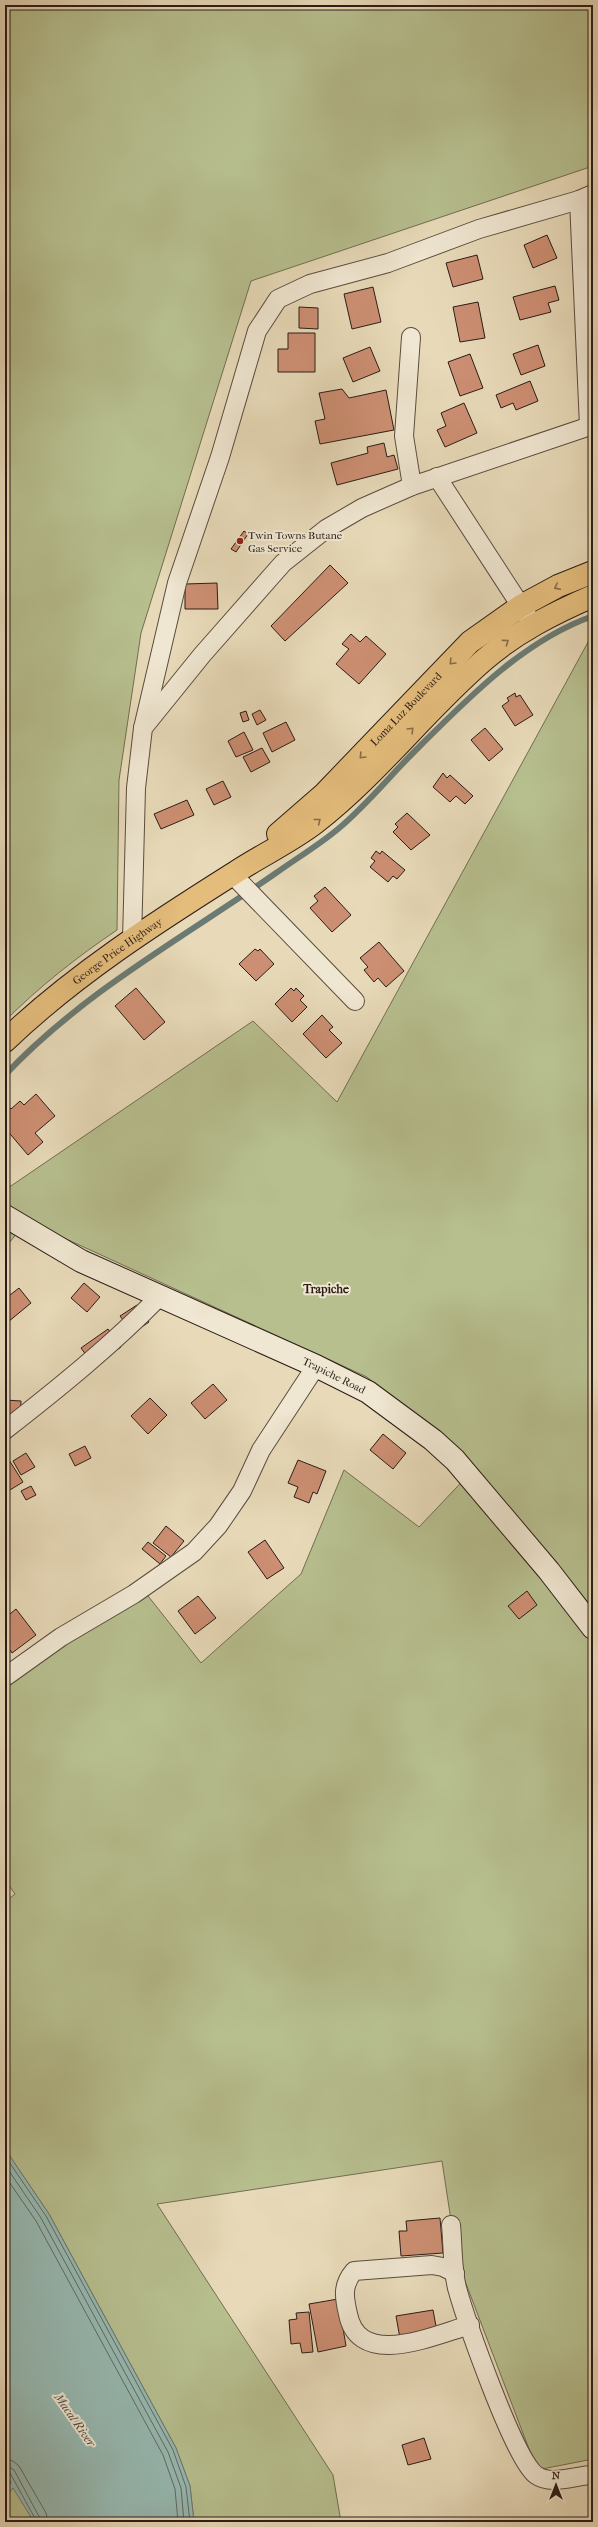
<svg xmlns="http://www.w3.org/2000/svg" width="598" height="2527" font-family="'IM FELL French Canon',serif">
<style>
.green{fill:#b7bf8f;stroke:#706e52}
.water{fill:#97bab3;stroke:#6b7b74}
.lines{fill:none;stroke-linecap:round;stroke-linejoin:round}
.shore{stroke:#606b64;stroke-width:1}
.stream{stroke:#6b7b74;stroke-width:6}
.building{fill:#cd8f73;stroke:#2a1c16}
.street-casing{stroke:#5a4c3f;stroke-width:20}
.secondary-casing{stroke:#2a1c16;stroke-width:24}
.highway-casing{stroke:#2a1c16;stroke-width:24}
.street{stroke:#f0e7d2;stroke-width:18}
.secondary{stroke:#f0e7d2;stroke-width:22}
.highway{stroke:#e4bd7c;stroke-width:22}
.oneway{stroke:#876c49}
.poi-dot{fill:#8f2418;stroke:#f0e7d2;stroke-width:1.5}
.labels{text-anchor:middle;stroke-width:4;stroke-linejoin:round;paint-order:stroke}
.poi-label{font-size:11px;fill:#2a1c16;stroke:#f0e7d2;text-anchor:start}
.street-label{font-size:11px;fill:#2a1c16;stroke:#f0e7d2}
.neighbourhood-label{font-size:12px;font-weight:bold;fill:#2a1c16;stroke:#f0e7d2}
.water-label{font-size:12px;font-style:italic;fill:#4b4b45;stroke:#f0e7d2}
</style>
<rect width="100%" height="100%" fill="#e8dab9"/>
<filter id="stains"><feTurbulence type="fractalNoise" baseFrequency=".005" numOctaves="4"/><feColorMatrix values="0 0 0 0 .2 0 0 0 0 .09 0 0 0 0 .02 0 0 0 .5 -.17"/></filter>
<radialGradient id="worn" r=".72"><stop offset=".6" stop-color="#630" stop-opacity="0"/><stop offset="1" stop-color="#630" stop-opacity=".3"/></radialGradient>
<g class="green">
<path d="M5,5H593V166L251,281L141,633L119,780L117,930C77,957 40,986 5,1021Z"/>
<polygon points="593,633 593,2459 537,2470 457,2260 442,2161 157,2204 333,2475 341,2522 194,2522 190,2486 176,2448 49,2214 5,2149 5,1902 15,1894 5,1880 5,1671 137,1582 201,1663 301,1574 344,1470 419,1527 474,1469 367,1377 27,1221 5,1248 5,1190 253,1021 337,1102"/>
<polygon points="5,2471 34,2522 5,2522"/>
</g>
<polygon class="water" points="5,2149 49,2214 176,2448 190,2486 194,2522 34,2522 13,2488 5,2498 5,2490 11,2483 5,2471"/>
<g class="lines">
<g class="shore">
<polyline points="5,2156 46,2216 173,2450 186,2487 190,2522"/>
<polyline points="5,2165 41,2218 168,2452 181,2488 184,2522"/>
<polyline points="5,2176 36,2221 163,2455 175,2489 178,2522"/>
<polyline points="5,2459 13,2461 19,2466 46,2513 48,2522"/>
<polyline points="5,2465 14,2470 42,2522"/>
<polyline points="5,2471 10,2473 37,2522"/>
</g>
<path class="stream" d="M5,1075C83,992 184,937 276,873C297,858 319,845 338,829C368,804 392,773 420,746C470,696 525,640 593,616"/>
</g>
<g class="building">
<polygon points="547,235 557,258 533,268 524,245"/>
<polygon points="477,255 483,279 453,287 446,263"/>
<polygon points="555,286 559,300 548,303 551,312 520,320 513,297"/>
<polygon points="373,287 381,322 352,329 344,294"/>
<polygon points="478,302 485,338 460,342 453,307"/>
<polygon points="299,307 318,308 318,329 299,328"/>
<polygon points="288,333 315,333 315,372 278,372 278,349 288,349"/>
<polygon points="538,345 545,366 521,375 513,354"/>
<polygon points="370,347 380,371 353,382 343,358"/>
<polygon points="470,354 483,388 460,396 448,362"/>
<polygon points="530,381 538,401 516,410 513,403 501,408 496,395"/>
<polygon points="342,389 349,398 386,390 394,430 320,444 315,421 325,419 319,393"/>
<polygon points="464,403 477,433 445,447 437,430 446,426 441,413"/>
<polygon points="384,443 387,457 394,455 398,469 337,485 331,463 368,453 367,447"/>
<polygon points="244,531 248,534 236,552 231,549"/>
<polygon points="330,565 348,583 285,641 271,626"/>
<polygon points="217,583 218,609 185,609 185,584"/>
<polygon points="351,634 360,642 366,636 386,654 359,684 336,664 349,649 342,644"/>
<polygon points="515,693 516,697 520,695 533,715 515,726 502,706 509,701 507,698"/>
<polygon points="260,710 266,720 257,725 252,714"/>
<polygon points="246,711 249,720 243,722 240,713"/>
<polygon points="286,722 295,740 272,752 263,733"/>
<polygon points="485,728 503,749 489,761 471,740"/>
<polygon points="244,732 253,750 236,757 228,741"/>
<polygon points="262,748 270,762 251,772 243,757"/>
<polygon points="443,773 447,778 450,775 473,796 465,804 456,796 450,802 433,787"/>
<polygon points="223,781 231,797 214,805 206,789"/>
<polygon points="187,800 194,815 161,829 154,814"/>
<polygon points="407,813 430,835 411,850 393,832 398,827 395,824"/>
<polygon points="376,851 380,854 382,851 405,870 397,879 393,876 388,882 370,867 375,861 371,858"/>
<polygon points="325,887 351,915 332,932 310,908 318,901 314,896"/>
<polygon points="379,942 404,971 386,987 378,978 374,982 364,970 368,967 360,958"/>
<polygon points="255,949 258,951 260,949 274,964 256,981 239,964"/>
<polygon points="136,988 165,1022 144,1040 115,1006"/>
<polygon points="291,988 294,991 296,988 304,996 300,1000 307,1007 292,1022 275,1004"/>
<polygon points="322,1015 333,1027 329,1030 342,1043 326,1058 303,1034"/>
<polygon points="36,1094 55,1116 35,1133 43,1142 28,1155 5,1128 5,1105 6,1104 11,1109 20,1101 24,1105"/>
<polygon points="84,1283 100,1297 87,1312 71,1298"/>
<polygon points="19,1288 31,1303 8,1322 5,1319 5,1289 10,1295"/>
<polygon points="137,1305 149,1322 133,1333 120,1316"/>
<polygon points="108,1329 121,1347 94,1366 81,1348"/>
<polygon points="213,1384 227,1400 205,1419 191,1403"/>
<polygon points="150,1398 167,1415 148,1434 131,1416"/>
<polygon points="5,1400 21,1401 20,1419 5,1418"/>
<polygon points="383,1434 406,1453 393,1469 370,1450"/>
<polygon points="85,1446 91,1458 75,1466 69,1454"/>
<polygon points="26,1453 35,1467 21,1475 13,1461"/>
<polygon points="9,1460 23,1482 5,1493 5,1462"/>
<polygon points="298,1460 326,1471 317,1494 313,1492 309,1503 294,1497 298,1487 288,1483"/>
<polygon points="31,1486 36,1495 26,1500 21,1491"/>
<polygon points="166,1526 184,1541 171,1557 153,1543"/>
<polygon points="265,1540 284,1568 267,1579 248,1552"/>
<polygon points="148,1542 166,1556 160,1564 142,1549"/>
<polygon points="527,1591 537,1605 519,1619 508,1606"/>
<polygon points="198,1596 216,1618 195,1634 178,1611"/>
<polygon points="16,1609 36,1635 12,1653 10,1650 5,1654 5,1618"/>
<polygon points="440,2218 443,2253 401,2256 399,2231 407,2231 406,2221"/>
<polygon points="338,2299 346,2346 318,2352 309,2304"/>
<polygon points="433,2310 438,2337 401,2344 396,2316"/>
<polygon points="309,2312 313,2352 302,2353 300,2343 291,2344 289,2320 297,2319 296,2313"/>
<polygon points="424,2438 431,2459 408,2465 402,2445"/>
</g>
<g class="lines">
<g class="street-casing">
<g id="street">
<polyline points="579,200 589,426"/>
<polyline points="411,337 404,436 412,486"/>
<polyline points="437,477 528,617"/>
<polyline points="143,728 177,583 220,457 257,331 278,299 310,284 388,263 479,229 579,200 593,194"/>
<polyline points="232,874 355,1001"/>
<polyline points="132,940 136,788 143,728 202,655 283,563 326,529 362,508 412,486 593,425"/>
<path d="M5,1430C59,1388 112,1345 160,1296"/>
<polyline points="5,1677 61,1637 134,1594 194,1552 218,1526 242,1491 261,1450 316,1366"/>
<path d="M451,2225C453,2245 452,2268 457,2288C466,2320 514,2459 536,2475C551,2486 576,2475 593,2475"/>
<path d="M455,2273L443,2267L432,2265L354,2271C342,2285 344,2297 348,2314C359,2370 434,2335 470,2325"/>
</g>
</g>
<g class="secondary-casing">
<g id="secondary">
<path id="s1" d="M5,1216L81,1261L316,1366L368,1392L433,1440L455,1460L549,1571L593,1628"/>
</g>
</g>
<g class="highway-casing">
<g id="highway">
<path id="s2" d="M278,834L324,794L470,642L521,606L558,586L593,572"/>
<path id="s3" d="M5,1041C74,975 155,923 236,872C262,855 290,842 315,823C377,775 425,711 484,660C516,632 554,613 593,596"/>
</g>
</g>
<use href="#street" class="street"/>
<use href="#secondary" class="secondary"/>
<use href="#highway" class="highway"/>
</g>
<defs><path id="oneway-chevron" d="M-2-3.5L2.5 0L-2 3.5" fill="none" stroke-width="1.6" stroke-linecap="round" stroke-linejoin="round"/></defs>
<g class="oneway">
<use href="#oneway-chevron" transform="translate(557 587) rotate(154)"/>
<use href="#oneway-chevron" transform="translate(506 642) rotate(-36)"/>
<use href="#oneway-chevron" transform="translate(452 662) rotate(134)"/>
<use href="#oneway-chevron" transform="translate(411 730) rotate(-45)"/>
<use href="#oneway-chevron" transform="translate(362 756) rotate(134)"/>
<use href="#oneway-chevron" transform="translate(318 821) rotate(-39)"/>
</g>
<circle class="poi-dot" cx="240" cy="541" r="4"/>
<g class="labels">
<g class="poi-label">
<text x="248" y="539">Twin Towns Butane<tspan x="248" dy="13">Gas Service</tspan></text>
</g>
<g class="street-label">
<text dy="4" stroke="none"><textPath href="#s2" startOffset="179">Loma Luz Boulevard</textPath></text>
<text dy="4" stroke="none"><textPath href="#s3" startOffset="144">George Price Highway</textPath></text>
<text dy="4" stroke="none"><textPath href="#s1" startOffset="366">Trapiche Road</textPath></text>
</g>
<g class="neighbourhood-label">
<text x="326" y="1293">Trapiche</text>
</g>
<g class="water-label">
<text transform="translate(75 2420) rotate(55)" y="4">Macal River</text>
</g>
</g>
<rect width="598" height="2527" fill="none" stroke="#e8dab9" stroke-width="20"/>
<rect x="6" y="6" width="586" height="2515" fill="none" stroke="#2a1c16" stroke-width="2"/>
<rect x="10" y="10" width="578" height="2507" fill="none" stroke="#2a1c16"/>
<g transform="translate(556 2485)" stroke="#f0e7d2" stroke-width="3" paint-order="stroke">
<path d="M0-3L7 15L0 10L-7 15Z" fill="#2a1c16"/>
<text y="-6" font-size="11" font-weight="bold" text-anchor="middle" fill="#2a1c16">N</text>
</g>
<rect width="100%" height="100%" filter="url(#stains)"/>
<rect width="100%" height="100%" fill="url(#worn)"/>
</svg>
